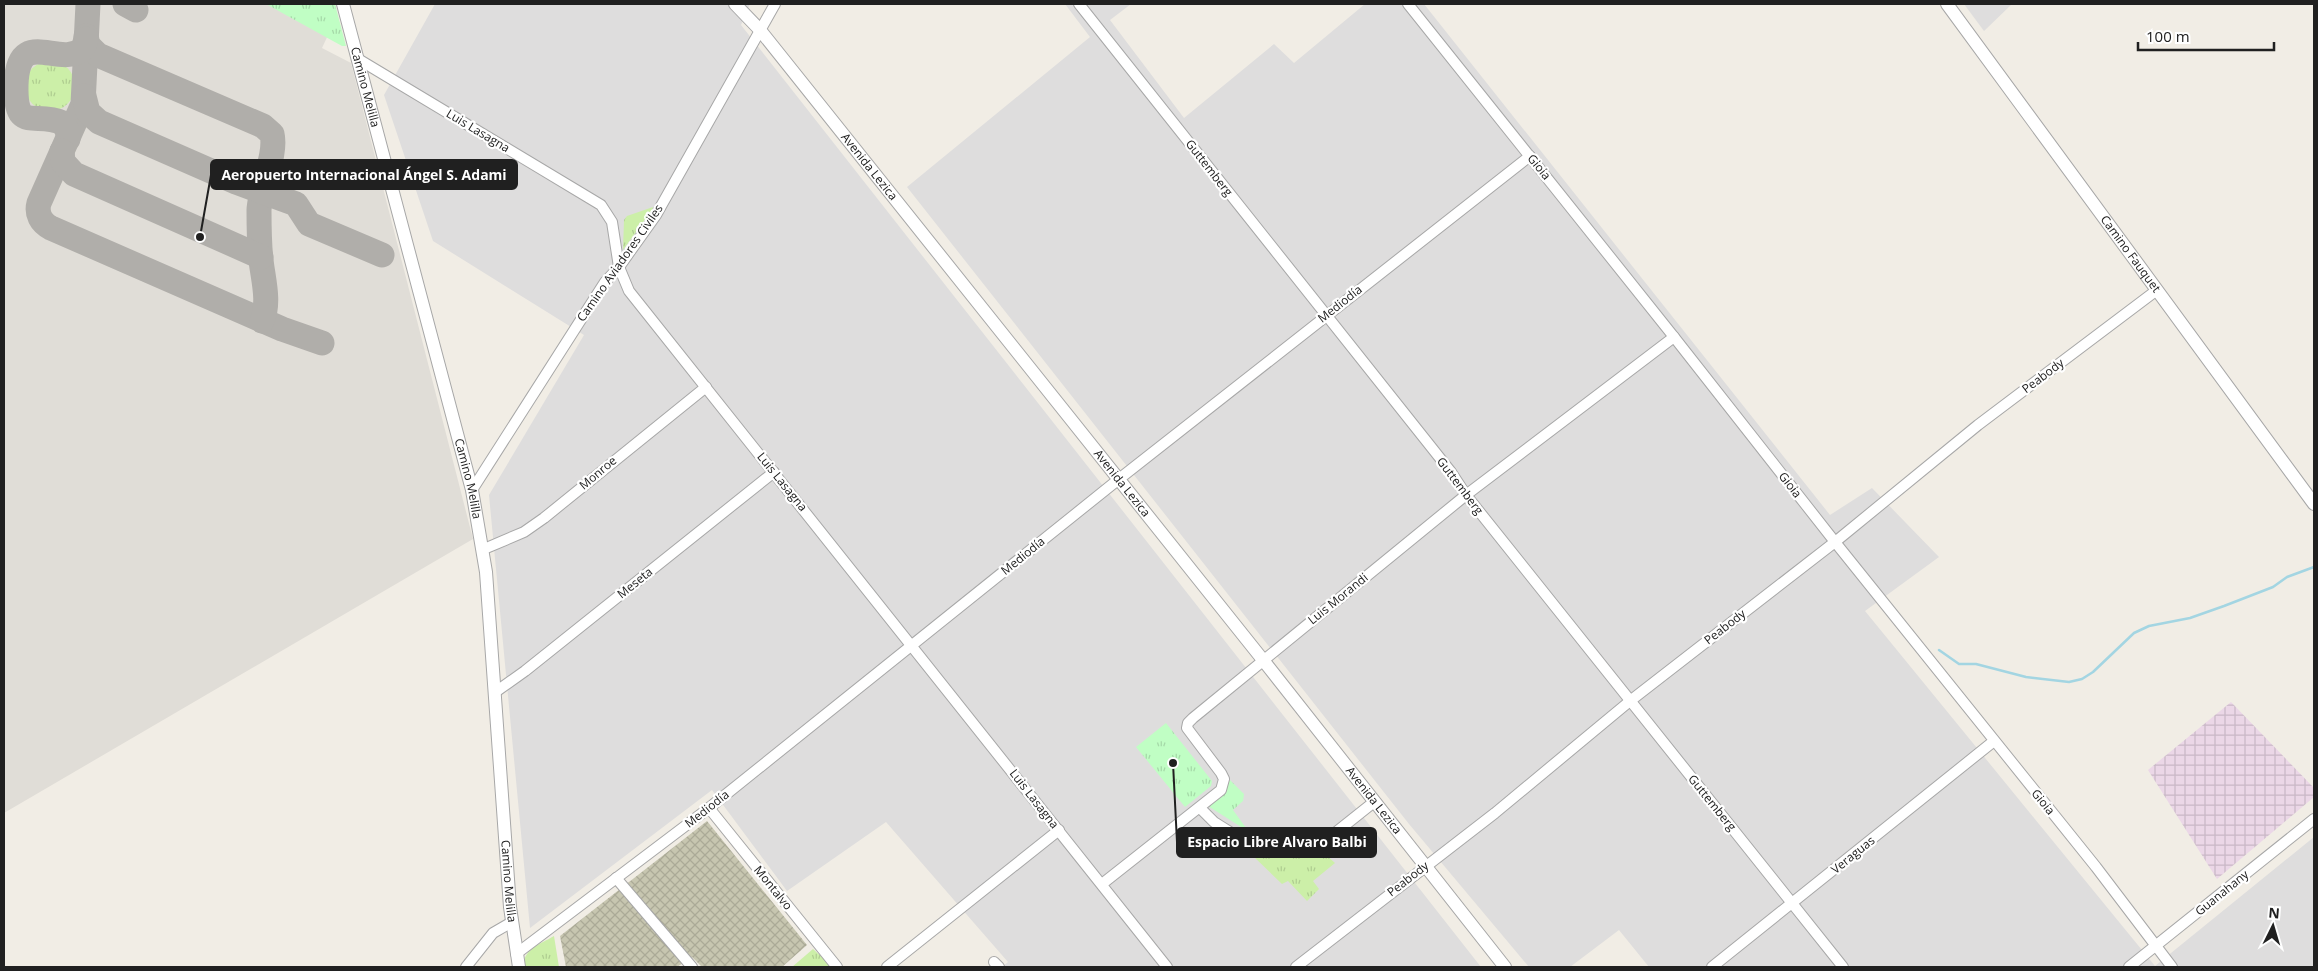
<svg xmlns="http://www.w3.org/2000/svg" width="2318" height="971" font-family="'Open Sans',sans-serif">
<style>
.residential{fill:#dedddd}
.industrial{fill:url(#industrial-grid)}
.airport{fill:#e0ddd7}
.construction{fill:url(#construction-cross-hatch)}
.grass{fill:url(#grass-tufts)}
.park{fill:url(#park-tufts)}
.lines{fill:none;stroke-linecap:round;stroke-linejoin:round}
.stream{stroke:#a3d5e2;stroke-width:2.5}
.taxiway{stroke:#b0aeaa;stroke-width:25}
.minor-casing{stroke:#a7a7a7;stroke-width:12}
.tertiary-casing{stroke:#a7a7a7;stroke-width:14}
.minor{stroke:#fff;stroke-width:10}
.tertiary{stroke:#fff;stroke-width:12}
.labels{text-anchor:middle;stroke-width:4.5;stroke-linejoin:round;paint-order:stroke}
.street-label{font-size:12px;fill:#202020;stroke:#fff}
.leader{fill:none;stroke:#202020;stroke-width:2}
.callout-dot{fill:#202020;stroke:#fff;stroke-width:2}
.callout{fill:#202020;stroke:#202020;stroke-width:2}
.callout-label{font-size:14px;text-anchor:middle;font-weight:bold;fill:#fff}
</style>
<defs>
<pattern id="industrial-grid" width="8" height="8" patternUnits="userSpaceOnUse" patternTransform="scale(1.25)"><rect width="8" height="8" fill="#ebd7e7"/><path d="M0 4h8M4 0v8" fill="none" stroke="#c9b8c6"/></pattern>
<pattern id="construction-cross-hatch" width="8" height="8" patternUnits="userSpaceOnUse" patternTransform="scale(1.25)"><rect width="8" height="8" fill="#c7c6b0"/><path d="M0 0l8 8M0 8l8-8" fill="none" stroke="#abaa97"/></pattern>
<pattern id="grass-tufts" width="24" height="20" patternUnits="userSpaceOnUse" patternTransform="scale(1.25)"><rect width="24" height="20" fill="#ccefa8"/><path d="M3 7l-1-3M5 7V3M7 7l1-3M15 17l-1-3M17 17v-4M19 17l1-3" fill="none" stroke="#afcd90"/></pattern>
<pattern id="park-tufts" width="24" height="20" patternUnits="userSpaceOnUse" patternTransform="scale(1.25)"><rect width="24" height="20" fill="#c0fec4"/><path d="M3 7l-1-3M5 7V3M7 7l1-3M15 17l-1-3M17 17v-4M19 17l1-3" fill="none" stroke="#a5d9a8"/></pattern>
</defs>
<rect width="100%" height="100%" fill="#f1ede5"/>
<g class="residential">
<polygon points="435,4 750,4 741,25 1481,967 1002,967 1008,962 886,822 787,891 712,790 530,928 489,495 584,335 433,241 384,95"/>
<polygon points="1065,4 1131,4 1110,20 1184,118 1274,44 1294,63 1365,4 1424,4 1830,515 1872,488 1939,557 1865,611 2155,966 2314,837 2314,967 1649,967 1619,930 1570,967 1529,967 1409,824 907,187 1090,37"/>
<polygon points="1964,4 2012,4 1984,31"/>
</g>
<polygon class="industrial" points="2231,702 2314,788 2314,797 2217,879 2148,770"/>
<polygon class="airport" points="4,4 321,4 329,33 322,48 351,63 473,539 4,813"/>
<polygon class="construction" points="707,821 807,945 782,967 702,967 692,957 677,967 566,967 560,936"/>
<g class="grass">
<circle cx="50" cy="86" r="25"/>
<polygon points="653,207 652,210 623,250 624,220 627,216"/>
<polygon points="1317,847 1335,863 1313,881 1319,889 1307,901 1288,881 1282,884 1253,856"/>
<path d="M554,936L559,967H523C524,948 539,945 554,936Z"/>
<polygon points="813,949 833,967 792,967"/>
</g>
<g class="park">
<polygon points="266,4 335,4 346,46 342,46"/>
<polygon points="1166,723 1212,781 1211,786 1185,807 1136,747"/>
<polygon points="1230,780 1244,794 1243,801 1233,810 1249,832 1208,806"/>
</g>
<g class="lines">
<polyline class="stream" points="1939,650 1959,664 1976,664 2026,677 2069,682 2082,679 2093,672 2134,633 2149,626 2190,618 2224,606 2273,587 2287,577 2314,567"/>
<g class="taxiway">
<path d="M88,4L83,104L39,203C36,214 41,223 51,228L282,329L322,343"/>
<polyline points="125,4 136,10"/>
<path d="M86,36L88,45L98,55L263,126L272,134C277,155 260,187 259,210C259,226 259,243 261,260C263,279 270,302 262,321"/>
<polyline points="84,96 88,112 99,122 236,182 296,204 309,224 382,255"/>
<path d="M68,139V132L63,123C35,110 15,135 16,85C18,25 58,69 83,49L86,39"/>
<polyline points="62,151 63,162 74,174 261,257"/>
</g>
<g class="minor-casing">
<g id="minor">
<polyline points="1079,4 1451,472 1466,495 1843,967"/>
<polyline points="1408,4 1674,337 1835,542 2096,867 2172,967"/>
<polyline points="358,59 601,205 612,222 619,267 629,291 1167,967"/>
<polyline points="472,490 605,282 619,267 656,215 775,4"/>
<polyline points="484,549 524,532 544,518 706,387"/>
<polyline points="494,693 525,671 774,472"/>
<polyline points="709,808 837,967"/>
<polyline points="1200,808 1214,822 1257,849 1267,851 1325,841 1374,802"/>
<polyline points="616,878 692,967"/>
<polyline points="1102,884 1221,790 1224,779 1221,773 1187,728 1188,723 1193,718 1466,495 1674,337"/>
<polyline points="516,954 709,808 1119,479 1530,156"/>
<polyline points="994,962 999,967"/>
<polyline points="466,967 493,933 512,922"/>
<polyline points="887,967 1059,830"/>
<polyline points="1296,967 1495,813 1630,701 1835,542 1978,425 2157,290"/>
<polyline points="1712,967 1994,741"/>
<polyline points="2129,967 2314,819"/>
</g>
</g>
<g class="tertiary-casing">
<g id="tertiary">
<path id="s1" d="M343,4L472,490L486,572L510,907L519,967"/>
<path id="s2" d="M735,4L760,30L1263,660L1505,967"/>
<path id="s3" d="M1947,4L2314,504"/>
</g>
</g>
<use href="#minor" class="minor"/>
<use href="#tertiary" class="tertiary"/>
</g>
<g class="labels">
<g class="street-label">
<text dy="4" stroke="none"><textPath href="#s1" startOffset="86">Camino Melilla</textPath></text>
<text transform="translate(478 131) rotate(31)" y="4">Luis Lasagna</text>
<text dy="4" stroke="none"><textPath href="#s2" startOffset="211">Avenida Lezica</textPath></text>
<text transform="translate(1539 167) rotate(51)" y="4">Gioia</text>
<text transform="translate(1209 168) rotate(52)" y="4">Guttemberg</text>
<text dy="4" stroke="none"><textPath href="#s3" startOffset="310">Camino Fauquet</textPath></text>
<text transform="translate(620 263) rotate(-55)" y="4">Camino Aviadores Civiles</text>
<text transform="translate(1340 304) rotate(-38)" y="4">Mediodía</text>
<text transform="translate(2043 376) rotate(-37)" y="4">Peabody</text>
<text transform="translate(598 473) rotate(-40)" y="4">Monroe</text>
<text dy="4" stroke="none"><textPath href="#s1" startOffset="491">Camino Melilla</textPath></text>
<text transform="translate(782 482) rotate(51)" y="4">Luis Lasagna</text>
<text dy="4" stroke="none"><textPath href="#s2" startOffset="616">Avenida Lezica</textPath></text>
<text transform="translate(1790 485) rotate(52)" y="4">Gioia</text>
<text transform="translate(1460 486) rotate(53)" y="4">Guttemberg</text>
<text transform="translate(1023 556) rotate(-39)" y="4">Mediodía</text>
<text transform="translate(635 583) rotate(-39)" y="4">Meseta</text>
<text transform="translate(1338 599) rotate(-39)" y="4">Luis Morandi</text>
<text transform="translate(1725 627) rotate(-38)" y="4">Peabody</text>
<text transform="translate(1034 799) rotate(52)" y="4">Luis Lasagna</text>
<text dy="4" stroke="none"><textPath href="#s2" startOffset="1021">Avenida Lezica</textPath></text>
<text transform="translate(2043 802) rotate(51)" y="4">Gioia</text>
<text transform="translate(1712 803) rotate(51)" y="4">Guttemberg</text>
<text transform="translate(707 809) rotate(-38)" y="4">Mediodía</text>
<text transform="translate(1853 855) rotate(-39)" y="4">Veraguas</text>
<text transform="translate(1408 879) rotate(-38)" y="4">Peabody</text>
<text dy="4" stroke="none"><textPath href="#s1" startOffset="896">Camino Melilla</textPath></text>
<text transform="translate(773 888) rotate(51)" y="4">Montalvo</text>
<text transform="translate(2222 893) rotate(-39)" y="4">Guanahany</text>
</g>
</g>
<path class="leader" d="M200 237L211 175M1173 763L1177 842"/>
<g class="callout-dot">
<circle cx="200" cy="237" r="5"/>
<circle cx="1173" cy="763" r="5"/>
</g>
<g class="callout">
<rect x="211" y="160" width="306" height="29" rx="5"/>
<rect x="1177" y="828" width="199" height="29" rx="5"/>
</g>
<g class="callout-label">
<text x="364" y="180">Aeropuerto Internacional Ángel S. Adami</text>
<text x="1277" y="847">Espacio Libre Alvaro Balbi</text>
</g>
<rect width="2318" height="971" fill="none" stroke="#202020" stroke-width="10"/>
<g transform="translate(2273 926) rotate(5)" stroke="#ffffff" stroke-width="4" paint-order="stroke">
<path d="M0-4L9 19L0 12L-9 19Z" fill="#202020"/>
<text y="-8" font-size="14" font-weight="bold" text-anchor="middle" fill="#202020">N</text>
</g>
<path d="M2138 42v8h136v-8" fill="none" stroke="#202020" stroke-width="2.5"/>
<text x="2146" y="42" font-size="15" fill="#202020" stroke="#ffffff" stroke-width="4" paint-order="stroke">100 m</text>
</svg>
